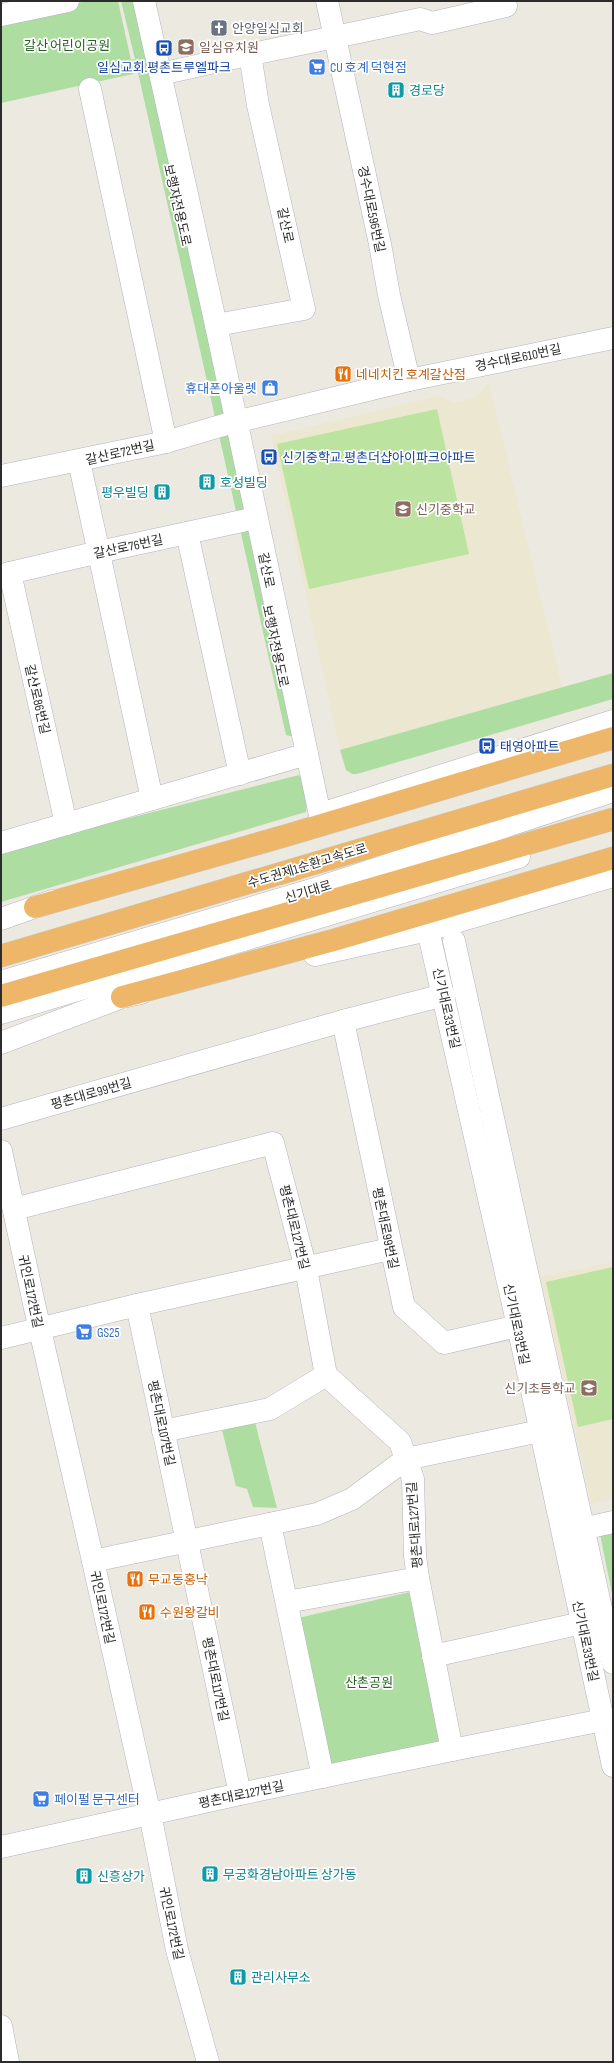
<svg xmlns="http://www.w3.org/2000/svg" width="614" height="2063" font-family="'Sofia Sans Condensed','Noto Sans KR',sans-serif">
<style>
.education{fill:#ece7d1}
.green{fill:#aedda2}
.pitch{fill:#bce39f}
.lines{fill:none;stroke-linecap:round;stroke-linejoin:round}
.minor-casing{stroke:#b3b4be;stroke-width:23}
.highway-casing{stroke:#c8c8c8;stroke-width:23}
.minor{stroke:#fff;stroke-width:22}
.highway{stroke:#eeb669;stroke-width:22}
.labels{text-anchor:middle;stroke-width:3.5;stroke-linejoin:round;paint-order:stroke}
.worship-label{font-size:13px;fill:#5b616d;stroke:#fff;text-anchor:start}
.park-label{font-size:13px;fill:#266322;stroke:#fff}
.education-label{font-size:13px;fill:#785e54;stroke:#fff;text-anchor:start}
.transit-label{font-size:13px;fill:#164399;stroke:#fff;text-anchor:start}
.shop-label{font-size:13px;fill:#366cbe;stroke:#fff;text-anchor:start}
.culture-label{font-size:13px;fill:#0d838f;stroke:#fff;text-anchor:start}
.street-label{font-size:13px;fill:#2c2c2c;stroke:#fff}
.food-label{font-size:13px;fill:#c56008;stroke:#fff;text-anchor:start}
</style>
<rect width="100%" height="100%" fill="#ece9e0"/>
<g class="education">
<polygon points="489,383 562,687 340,750 271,436 439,396 455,402 475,398"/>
<polygon points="613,1262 613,1499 592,1504 540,1277"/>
</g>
<g class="green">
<polygon points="87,1 118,1 131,60 135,59 121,1 140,1 295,737 286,735 137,68 132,69 133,74 1,103 1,19"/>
<polygon points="613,673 613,699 357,774 352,774 346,770 340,750"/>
<polygon points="299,775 308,789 306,812 1,902 1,853 78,831"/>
<polygon points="255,1422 277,1508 253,1507 247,1489 236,1486 222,1430"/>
<polygon points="613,1532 613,1599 600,1534"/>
<polygon points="410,1592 445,1745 329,1771 294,1619"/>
</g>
<g class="pitch">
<polygon points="437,409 469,554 309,589 277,444"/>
<polygon points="613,1267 613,1419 578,1427 546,1282"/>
</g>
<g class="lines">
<g class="minor-casing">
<g id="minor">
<polyline points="144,1 216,325 320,815"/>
<polyline points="327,1 380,244 389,295 409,380"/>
<polyline points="1,15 68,1"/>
<path d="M161,74C247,54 334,38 420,19L432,23L506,6L505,1"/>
<polyline points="90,89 166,442"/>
<polyline points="216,325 304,309 258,105 250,54"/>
<polyline points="79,461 152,799"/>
<polyline points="1,476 166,442 227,424 409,380 613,338"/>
<polyline points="187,533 240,774"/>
<polyline points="10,573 66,824"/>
<polyline points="1,575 99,552 256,518"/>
<polyline points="321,814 613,721"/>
<polyline points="1,843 307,754"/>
<polyline points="1,919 52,901"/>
<polyline points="428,930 518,1326 613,1766"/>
<polyline points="454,941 613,1663"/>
<polyline points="315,955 428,930 613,876"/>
<polyline points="1,982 318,888 613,791"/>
<polyline points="1,1013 519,857"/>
<polyline points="343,1021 404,1307 444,1343 518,1326"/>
<polyline points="1,1043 122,997 141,993"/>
<polyline points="1,1119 343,1021 444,995"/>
<polyline points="1,1151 35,1308 93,1561 153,1829 177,1950 208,2062"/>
<polyline points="14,1209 273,1143 306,1269 326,1375 400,1442 413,1479 415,1556 418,1578 452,1750"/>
<polyline points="137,1305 240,1794"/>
<polyline points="1,1338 137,1305 390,1249"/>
<polyline points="163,1431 270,1409 326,1375"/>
<polyline points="270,1524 323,1777"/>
<polyline points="569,1532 613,1522"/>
<polyline points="93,1561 317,1514 352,1499 406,1459 540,1431"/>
<polyline points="287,1602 418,1578"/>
<polyline points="433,1656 582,1623"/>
<polyline points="1,1847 240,1794 452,1750 603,1720"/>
<polyline points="1,2026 8,2062"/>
</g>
</g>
<g class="highway-casing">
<g id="highway">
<polyline points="35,907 288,835 613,738"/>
<polyline points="1,956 613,775"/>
<polyline points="1,996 613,819"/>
<polyline points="122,997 334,940 613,858"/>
</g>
</g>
<use href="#minor" class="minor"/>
<use href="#highway" class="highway"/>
</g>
<defs>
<g id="church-square" transform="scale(0.9)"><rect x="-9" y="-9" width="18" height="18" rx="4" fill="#6b7280" stroke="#fff"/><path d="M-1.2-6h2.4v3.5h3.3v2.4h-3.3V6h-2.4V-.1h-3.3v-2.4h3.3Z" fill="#fff"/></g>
<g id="school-square" transform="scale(0.9)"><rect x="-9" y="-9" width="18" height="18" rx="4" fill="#8d6e63" stroke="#fff"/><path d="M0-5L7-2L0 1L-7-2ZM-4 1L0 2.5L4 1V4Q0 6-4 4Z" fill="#fff"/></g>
<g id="bus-square" transform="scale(0.9)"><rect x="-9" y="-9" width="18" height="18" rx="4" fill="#1a4fb4" stroke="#fff"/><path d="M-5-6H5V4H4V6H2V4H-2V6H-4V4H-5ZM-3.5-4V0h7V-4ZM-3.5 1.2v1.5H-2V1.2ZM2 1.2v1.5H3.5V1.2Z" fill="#fff"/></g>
<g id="supermarket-square" transform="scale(0.9)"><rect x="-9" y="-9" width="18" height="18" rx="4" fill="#3f7fe0" stroke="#fff"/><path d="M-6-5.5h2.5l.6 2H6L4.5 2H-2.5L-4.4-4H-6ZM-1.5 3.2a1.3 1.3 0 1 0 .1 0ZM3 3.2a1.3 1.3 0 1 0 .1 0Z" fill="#fff"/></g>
<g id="building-square" transform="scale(0.9)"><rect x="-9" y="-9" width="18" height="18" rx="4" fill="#0f9aa8" stroke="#fff"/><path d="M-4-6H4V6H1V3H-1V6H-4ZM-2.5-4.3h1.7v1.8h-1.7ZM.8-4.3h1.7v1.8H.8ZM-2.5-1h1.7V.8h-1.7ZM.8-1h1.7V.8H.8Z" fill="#fff"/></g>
<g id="restaurant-square" transform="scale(0.9)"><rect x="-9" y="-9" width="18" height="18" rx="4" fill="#e8710a" stroke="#fff"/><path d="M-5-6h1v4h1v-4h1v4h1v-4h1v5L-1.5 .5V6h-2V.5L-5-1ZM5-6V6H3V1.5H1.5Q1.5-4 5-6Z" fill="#fff"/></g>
<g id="shop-square" transform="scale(0.9)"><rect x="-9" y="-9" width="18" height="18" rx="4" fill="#3f7fe0" stroke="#fff"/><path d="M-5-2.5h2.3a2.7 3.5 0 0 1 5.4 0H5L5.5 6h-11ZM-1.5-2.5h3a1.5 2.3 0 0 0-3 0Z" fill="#fff"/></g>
</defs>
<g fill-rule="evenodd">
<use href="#church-square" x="219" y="28"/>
<use href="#school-square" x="186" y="47"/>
<use href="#bus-square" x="164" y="48"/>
<use href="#supermarket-square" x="317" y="67"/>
<use href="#building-square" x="396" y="90"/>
<use href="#restaurant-square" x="343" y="374"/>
<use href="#shop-square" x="270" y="388"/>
<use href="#bus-square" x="269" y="457"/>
<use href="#building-square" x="207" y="482"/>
<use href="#building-square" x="162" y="492"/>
<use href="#school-square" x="403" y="509"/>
<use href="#bus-square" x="487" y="746"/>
<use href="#supermarket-square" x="84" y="1332"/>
<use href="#school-square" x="589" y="1388"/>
<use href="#restaurant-square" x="135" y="1579"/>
<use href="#restaurant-square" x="147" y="1612"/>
<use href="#supermarket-square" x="41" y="1799"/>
<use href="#building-square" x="210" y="1874"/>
<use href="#building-square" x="84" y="1876"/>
<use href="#building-square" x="238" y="1977"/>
</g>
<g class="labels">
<g class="worship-label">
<text x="232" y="33">안양일심교회</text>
</g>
<g class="park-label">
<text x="67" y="50">갈산 어린이공원</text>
<text x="369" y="1687">산촌공원</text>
</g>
<g class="education-label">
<text x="199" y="52">일심유치원</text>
<text x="416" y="514">신기중학교</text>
<text x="576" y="1393" text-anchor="end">신기초등학교</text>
</g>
<g class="transit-label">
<text x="164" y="72" text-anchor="middle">일심교회.평촌트루엘파크</text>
<text x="282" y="462">신기중학교.평촌더샵아이파크아파트</text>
<text x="500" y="751">태영아파트</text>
</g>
<g class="shop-label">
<text x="330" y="72">CU 호계 덕현점</text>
<text x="257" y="393" text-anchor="end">휴대폰아울렛</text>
<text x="97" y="1337">GS25</text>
<text x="54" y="1804">페이펄 문구센터</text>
</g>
<g class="culture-label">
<text x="409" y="95">경로당</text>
<text x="220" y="487">호성빌딩</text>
<text x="149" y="497" text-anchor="end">평우빌딩</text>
<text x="223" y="1879">무궁화경남아파트 상가동</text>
<text x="97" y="1881">신흥상가</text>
<text x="251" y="1982">관리사무소</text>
</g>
<g class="street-label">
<text transform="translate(178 205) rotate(77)" y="5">보행자전용도로</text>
<text transform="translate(372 209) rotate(78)" y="5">경수대로596번길</text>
<text transform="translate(286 225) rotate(78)" y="5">갈산로</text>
<text transform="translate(518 357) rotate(-12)" y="5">경수대로610번길</text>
<text transform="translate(120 452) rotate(-13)" y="5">갈산로72번길</text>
<text transform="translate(128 546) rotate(-12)" y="5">갈산로76번길</text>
<text transform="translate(267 570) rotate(78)" y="5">갈산로</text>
<text transform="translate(276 646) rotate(78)" y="5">보행자전용도로</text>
<text transform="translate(38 699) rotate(77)" y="5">갈산로86번길</text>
<text transform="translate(307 865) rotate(-17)" y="5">수도권제1순환고속도로</text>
<text transform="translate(308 891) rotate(-17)" y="5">신기대로</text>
<text transform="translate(447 1008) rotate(77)" y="5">신기대로33번길</text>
<text transform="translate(91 1093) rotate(-16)" y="5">평촌대로99번길</text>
<text transform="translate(295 1227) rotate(76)" y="5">평촌대로127번길</text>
<text transform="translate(386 1228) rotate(78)" y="5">평촌대로99번길</text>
<text transform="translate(31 1291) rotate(78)" y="5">귀인로172번길</text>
<text transform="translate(517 1324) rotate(78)" y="5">신기대로33번길</text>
<text transform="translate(162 1423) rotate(78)" y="5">평촌대로107번길</text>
<text transform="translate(414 1525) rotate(-94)" y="5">평촌대로127번길</text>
<text transform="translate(103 1607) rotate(78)" y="5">귀인로172번길</text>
<text transform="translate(586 1641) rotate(78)" y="5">신기대로33번길</text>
<text transform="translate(216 1679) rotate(78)" y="5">평촌대로117번길</text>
<text transform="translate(241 1794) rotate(-12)" y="5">평촌대로127번길</text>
<text transform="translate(172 1923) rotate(78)" y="5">귀인로172번길</text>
</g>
<g class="food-label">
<text x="356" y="379">네네치킨 호계갈산점</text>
<text x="148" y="1584">무교동홍낙</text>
<text x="160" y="1617">수원왕갈비</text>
</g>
</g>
<rect width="614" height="2063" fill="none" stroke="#2c2c2c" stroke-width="4"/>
</svg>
